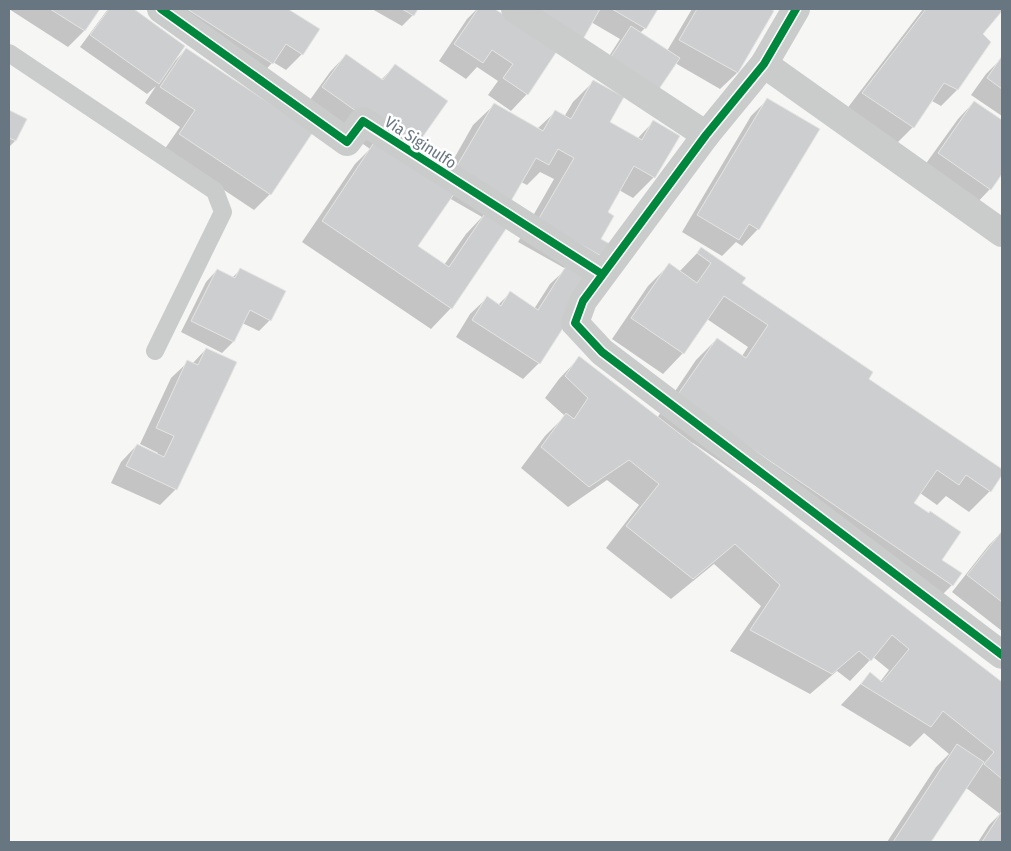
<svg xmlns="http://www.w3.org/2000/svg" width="1011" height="851" font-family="'Fira Sans Condensed',sans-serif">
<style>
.shadow{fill:#0003;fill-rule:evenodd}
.building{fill:#cdcecf;stroke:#e5e5e4}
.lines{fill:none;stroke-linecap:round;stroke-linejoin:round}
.service{stroke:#cacccc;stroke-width:18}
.minor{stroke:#cacccc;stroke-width:28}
.cycleway-casing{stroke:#fff;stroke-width:11}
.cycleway{stroke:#00873e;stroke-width:8}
.labels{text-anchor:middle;stroke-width:5;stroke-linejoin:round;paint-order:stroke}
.street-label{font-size:16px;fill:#687682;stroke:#fff}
</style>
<rect width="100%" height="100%" fill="#f6f6f5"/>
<g class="shadow">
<polygon points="9,9 98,9 84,31 68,47"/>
<polygon points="108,9 132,9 184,46 174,59 176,60 186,49 270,194 254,210 164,150 180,127 145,103 156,86 147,94 80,47"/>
<polygon points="148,9 286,9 318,29 302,54 286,70 273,62 256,80 147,10"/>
<polygon points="372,9 416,9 413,15 402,26"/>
<polygon points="477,9 492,9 556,52 527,94 511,111 488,95 498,81 477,67 466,79 439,61 467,19"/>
<polygon points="527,9 657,9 645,28 640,33 667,51 692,9 768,9 773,11 737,73 720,89 675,63 599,72 620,39 591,22"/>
<polygon points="923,9 1002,9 982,34 989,42 957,90 941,106 932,101 913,127 897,143 846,110"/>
<path d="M346,55L381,80L395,66L418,141L439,185L473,125L494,105L537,129L555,112L564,117L573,102L594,81L608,122L637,139L653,122L654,177L633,198L619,190L606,212L600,240L609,245L539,363L523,379L456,337L470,314L487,298L498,305L510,293L534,309L550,284L566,269L518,242L554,179L540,172L527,185L521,182L451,308L431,329L302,242L355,164L370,149L307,104L330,72ZM449,198L482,217L466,234L444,265L416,246Z"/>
<polygon points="1002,58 1002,116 971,95 986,74"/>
<polygon points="767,100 758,229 742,246 736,242 722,256 682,232 751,116"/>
<polygon points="974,102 1002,122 1002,172 990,189 974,206 922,169 958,119"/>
<polygon points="9,112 25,120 15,141 9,147"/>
<polygon points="701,249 740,283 868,379 1002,470 1002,473 990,491 969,512 946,496 937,505 920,493 913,503 952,585 931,606 693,443 692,445 1002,684 1002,743 999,746 1002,748 1002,842 978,842 989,825 1000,814 965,787 929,842 887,842 936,767 949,754 924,733 910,747 841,705 870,674 880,682 889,670 873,657 850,681 837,671 810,694 730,651 761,606 714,564 671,599 606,548 639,505 607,480 568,507 521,468 545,436 565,416 545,398 559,379 579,358 657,418 696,360 717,339 742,356 748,347 707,319 683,353 663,374 612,339 648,286 669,265 679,272"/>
<polygon points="217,270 232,278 240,270 270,320 259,331 242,323 233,342 222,353 181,332 206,282"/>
<polygon points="206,349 176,489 160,505 111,483 121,462 137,445 157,455 158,453 140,444 171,378 188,362 192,364"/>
<polygon points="1002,532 1002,631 952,592 989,545"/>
</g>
<g class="building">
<polygon points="50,9 100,9 85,31"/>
<polygon points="109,9 134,9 185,46 159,84 90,35"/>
<polygon points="187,9 288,9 320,29 303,55 286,44 273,64"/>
<polygon points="402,9 418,9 414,16"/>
<polygon points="478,9 495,9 557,51 528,95 503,78 513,64 492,50 483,63 454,44"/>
<polygon points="531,9 600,9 582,41"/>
<polygon points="612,9 658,9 646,29"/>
<polygon points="697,9 771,9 774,11 738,73 679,40"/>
<polygon points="926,9 1002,9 1002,11 983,34 991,42 958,90 944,83 914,128 862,93"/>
<polygon points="631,26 680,58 657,92 609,60"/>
<polygon points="186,48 313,132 271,195 179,134 195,110 160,87"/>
<polygon points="346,54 383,80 395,64 448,101 419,142 390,135 322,87"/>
<polygon points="1002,56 1002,89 987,78"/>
<polygon points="593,80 624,97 610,122 642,140 653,120 680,136 655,178 634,166 608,212 614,216 601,239 610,244 603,257 538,220 574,158 558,149 549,165 536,158 511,201 455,169 494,103 543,131 555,110 571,119"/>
<polygon points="767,98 820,129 759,230 749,224 739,240 697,215"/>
<polygon points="974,101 1002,120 1002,174 991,190 938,153"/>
<polygon points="9,110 27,119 16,141 9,138"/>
<polygon points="375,141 454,194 418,246 449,267 486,212 508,226 452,309 322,221"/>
<polygon points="701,247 746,278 742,283 873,372 869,379 1002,469 1002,475 991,492 966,475 959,485 937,470 914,503 929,513 930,511 961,532 942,560 962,573 953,586 676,397 717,338 746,358 768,325 724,296 684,354 631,318 669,263 697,283 711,263 697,253"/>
<polygon points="566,266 592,283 540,364 472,320 487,296 501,306 510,291 538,310"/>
<polygon points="240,268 286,291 271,321 250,310 234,342 191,321 217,269 235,278"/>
<polygon points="206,348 237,362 177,490 126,466 137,444 164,457 174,436 156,428 187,360 198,365"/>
<polygon points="579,356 1002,682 1002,779 984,764 994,752 943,711 931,727 861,684 870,672 882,682 909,649 892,635 871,661 859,651 832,674 750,630 780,585 735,544 693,579 626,526 659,484 629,460 589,487 541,447 566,413 574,419 588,398 565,376"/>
<polygon points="1002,531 1002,602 967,575"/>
<polygon points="957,744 984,762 931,842 893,842"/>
<polygon points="1002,811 1002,842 982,842"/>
</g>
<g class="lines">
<polyline class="service" points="9,53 215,191 223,212 155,351"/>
<g class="minor">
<polyline points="161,9 347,142 363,121 602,274"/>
<polyline points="515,9 706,135"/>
<polyline points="796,9 764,64 706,135 583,301 575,323 602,352 1002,655"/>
<polyline points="764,64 1002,233"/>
</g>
<g class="cycleway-casing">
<g id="cycleway">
<polyline points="161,9 347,142 363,121 602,274"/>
<polyline points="796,9 764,64 706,135 583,301 575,323 602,352 1002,655"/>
</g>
</g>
<use href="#cycleway" class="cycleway"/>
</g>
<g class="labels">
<g class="street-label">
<text transform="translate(421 142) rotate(33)" y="6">Via Siginulfo</text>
</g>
</g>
<rect width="1011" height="851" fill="none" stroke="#687682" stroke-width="20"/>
</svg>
